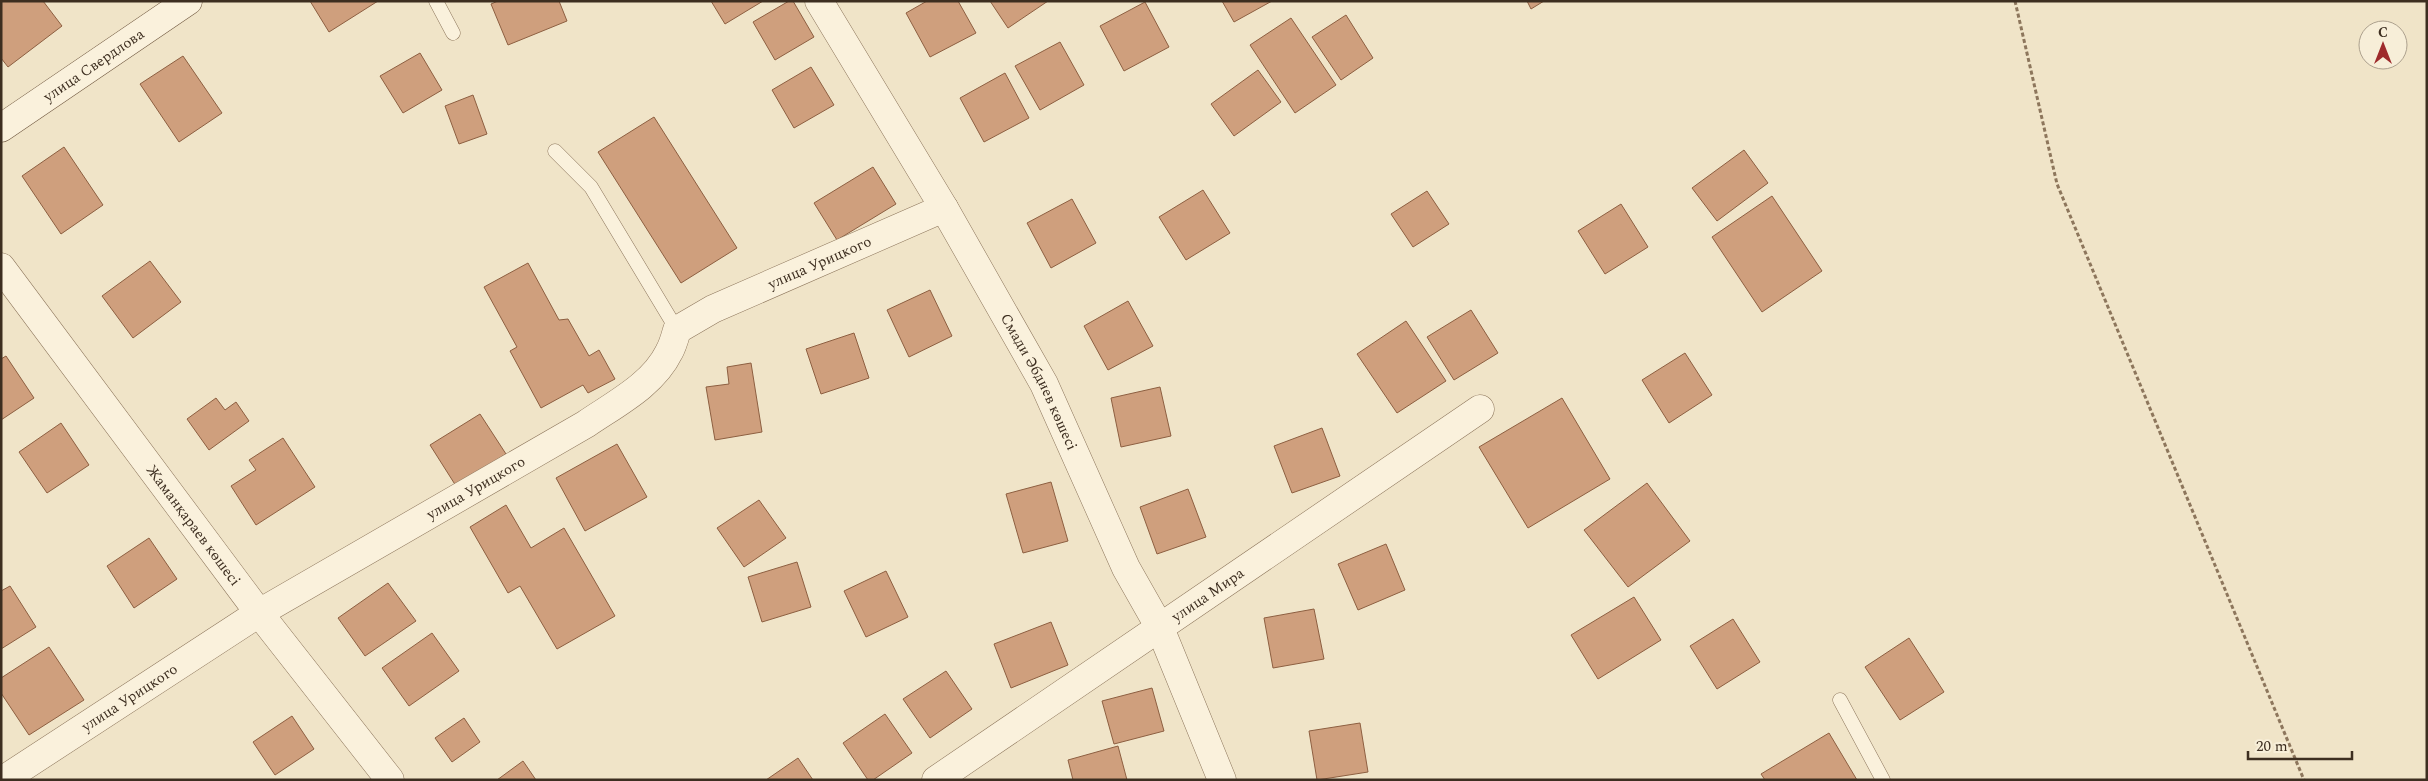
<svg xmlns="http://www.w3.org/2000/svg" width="2428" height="781" font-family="Spectral,serif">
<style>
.building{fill:#cf9f7d;stroke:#8d5f41}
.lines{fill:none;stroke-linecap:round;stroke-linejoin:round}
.lane-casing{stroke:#8d765c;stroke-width:15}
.street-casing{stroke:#8d765c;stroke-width:29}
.secondary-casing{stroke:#6f573f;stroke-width:29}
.path{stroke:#8d765c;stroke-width:3;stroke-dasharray:4 2.5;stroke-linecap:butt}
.lane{stroke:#faf1dc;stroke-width:14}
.street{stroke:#faf1dc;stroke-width:28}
.secondary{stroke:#faf1dc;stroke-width:28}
.labels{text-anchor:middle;stroke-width:5;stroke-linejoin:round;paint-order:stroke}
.street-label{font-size:15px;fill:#3d2e20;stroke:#f7eed8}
</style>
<rect width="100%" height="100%" fill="#f0e4c8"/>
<g class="building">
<polygon points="1,1 43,1 62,26 8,67 1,58"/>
<polygon points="310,1 378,1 329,32"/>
<polygon points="498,1 559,1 567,21 508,45 491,4"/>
<polygon points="711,1 763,1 725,24"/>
<polygon points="789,1 793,1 814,37 775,60 753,22"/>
<polygon points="927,1 958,1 976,33 930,57 906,13"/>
<polygon points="990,1 1048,1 1008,28"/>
<polygon points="1222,1 1272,1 1234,22"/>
<polygon points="1527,1 1544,1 1531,9"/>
<polygon points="1145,2 1169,47 1124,71 1100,26"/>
<polygon points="1346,15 1373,58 1341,80 1312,37"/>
<polygon points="1291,18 1336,85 1295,113 1250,45"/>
<polygon points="1060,42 1084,85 1040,110 1015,66"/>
<polygon points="420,53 442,90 403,113 380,76"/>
<polygon points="183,56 222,113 179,142 140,84"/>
<polygon points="811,67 834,105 794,128 772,90"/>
<polygon points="1258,70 1281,102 1234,136 1211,104"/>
<polygon points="1005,73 1029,118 984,142 960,98"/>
<polygon points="473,95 487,134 459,144 445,106"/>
<polygon points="654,117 737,248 681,283 598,152"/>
<polygon points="64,147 103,205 61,234 22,176"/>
<polygon points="1744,150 1768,183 1717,221 1692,188"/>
<polygon points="873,167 896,204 837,240 814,203"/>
<polygon points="1203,190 1230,233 1186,260 1159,217"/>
<polygon points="1427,191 1449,224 1413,247 1391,214"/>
<polygon points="1772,196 1822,271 1762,312 1712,237"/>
<polygon points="1072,199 1096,243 1051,268 1027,223"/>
<polygon points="1621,204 1648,247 1605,274 1578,231"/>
<polygon points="150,261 181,302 133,338 102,296"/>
<polygon points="528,263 559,320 568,319 589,356 599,350 615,379 588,393 583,385 541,408 510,351 517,347 484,287"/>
<polygon points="930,290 952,336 909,357 887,310"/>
<polygon points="1128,301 1153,346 1108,370 1084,326"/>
<polygon points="1471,310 1498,353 1454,380 1427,337"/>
<polygon points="1406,321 1446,381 1397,413 1357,354"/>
<polygon points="854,333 869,378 821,394 806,349"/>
<polygon points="1685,353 1712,395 1669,423 1642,380"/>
<polygon points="6,356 34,398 1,420 1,359"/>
<polygon points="751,363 762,432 715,440 706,387 729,384 727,367"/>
<polygon points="1160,387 1171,436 1121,447 1111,398"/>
<polygon points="216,398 225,410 236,402 249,421 209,450 187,419"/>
<polygon points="1562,398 1610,479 1528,528 1479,447"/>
<polygon points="480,414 506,454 456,486 430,445"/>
<polygon points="61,423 89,465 47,493 19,452"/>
<polygon points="1322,428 1340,476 1292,493 1274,446"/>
<polygon points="283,438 315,487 256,525 231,486 256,470 249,460"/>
<polygon points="617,444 647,497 585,531 556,478"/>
<polygon points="1051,482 1068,541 1023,553 1006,494"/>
<polygon points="1647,483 1690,541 1628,587 1584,530"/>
<polygon points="1188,489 1206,537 1157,554 1140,507"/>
<polygon points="759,500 786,538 744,567 717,528"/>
<polygon points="506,505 531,548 564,528 615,616 557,649 520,586 508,593 470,527"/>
<polygon points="149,538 177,579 134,608 107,566"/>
<polygon points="1386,544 1405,590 1358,610 1338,564"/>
<polygon points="797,562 811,607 762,622 748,577"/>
<polygon points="886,571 908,617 866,637 844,591"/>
<polygon points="388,583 416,621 365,656 338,618"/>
<polygon points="10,586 36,627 1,649 1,591"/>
<polygon points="1634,597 1661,640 1598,679 1571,635"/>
<polygon points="1314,609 1324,659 1273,668 1264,618"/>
<polygon points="1733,619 1760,662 1717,689 1690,646"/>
<polygon points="1051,622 1068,665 1011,688 994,644"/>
<polygon points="432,633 459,671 409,706 382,668"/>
<polygon points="1909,638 1944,692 1900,720 1865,667"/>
<polygon points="49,647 84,700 29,735 1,693 1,678"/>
<polygon points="946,671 972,709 930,738 903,699"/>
<polygon points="1152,688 1164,731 1114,744 1102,701"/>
<polygon points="885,714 912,753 873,780 868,780 843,743"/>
<polygon points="292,716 314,749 275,775 253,742"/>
<polygon points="464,718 480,742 452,762 435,738"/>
<polygon points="1360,723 1368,772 1317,780 1309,731"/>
<polygon points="1829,733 1857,780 1765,780 1761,774"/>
<polygon points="1118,746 1127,780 1073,780 1068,760"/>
<polygon points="798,758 813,780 766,780"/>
<polygon points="523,761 536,780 497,780"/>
</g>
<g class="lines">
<g class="lane-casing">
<g id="lane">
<polyline points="436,1 453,33"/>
<polyline points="555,151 591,187 677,330"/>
<polyline points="1840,700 1883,780"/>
</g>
</g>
<g class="street-casing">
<g id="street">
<path id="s1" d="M819,1L944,208L1044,384L1126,568L1160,628L1222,780"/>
<path id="s2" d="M1,267L259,613L390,780"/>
<path id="s3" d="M3,780L259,613L586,424C615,404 653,385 669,352C673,345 675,337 677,330L713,309L944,208"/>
<path id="s4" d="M936,780L1480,409"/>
</g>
</g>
<g class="secondary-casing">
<g id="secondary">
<path id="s5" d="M1,128L188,1"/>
</g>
</g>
<polyline class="path" points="2015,1 2057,184 2304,780"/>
<use href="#lane" class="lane"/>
<use href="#street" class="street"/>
<use href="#secondary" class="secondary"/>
</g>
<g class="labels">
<g class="street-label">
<text dy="5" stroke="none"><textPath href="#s5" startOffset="112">улица Свердлова</textPath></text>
<text dy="5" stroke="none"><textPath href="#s3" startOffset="976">улица Урицкого</textPath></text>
<text dy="5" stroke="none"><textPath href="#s1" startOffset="440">Смади Әбдиев көшесі</textPath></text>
<text dy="5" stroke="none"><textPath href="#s3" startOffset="556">улица Урицкого</textPath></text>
<text dy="5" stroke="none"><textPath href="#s2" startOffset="322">Жаманқараев көшесі</textPath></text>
<text dy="5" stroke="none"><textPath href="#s4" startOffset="329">улица Мира</textPath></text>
<text dy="5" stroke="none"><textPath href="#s3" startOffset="151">улица Урицкого</textPath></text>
</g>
</g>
<rect width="2428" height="781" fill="none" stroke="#3d2e20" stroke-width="5"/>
<g transform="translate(2383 45)"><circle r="24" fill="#f7eed8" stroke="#ada18e"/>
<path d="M0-4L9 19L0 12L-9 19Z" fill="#9e2a2b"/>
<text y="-8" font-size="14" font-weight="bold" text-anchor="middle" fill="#3d2e20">С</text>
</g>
<path d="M2248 751v8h104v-8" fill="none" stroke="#3d2e20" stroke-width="2.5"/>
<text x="2256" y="751" font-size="15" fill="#3d2e20" stroke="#f7eed8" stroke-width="4" paint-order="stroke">20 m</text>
</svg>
